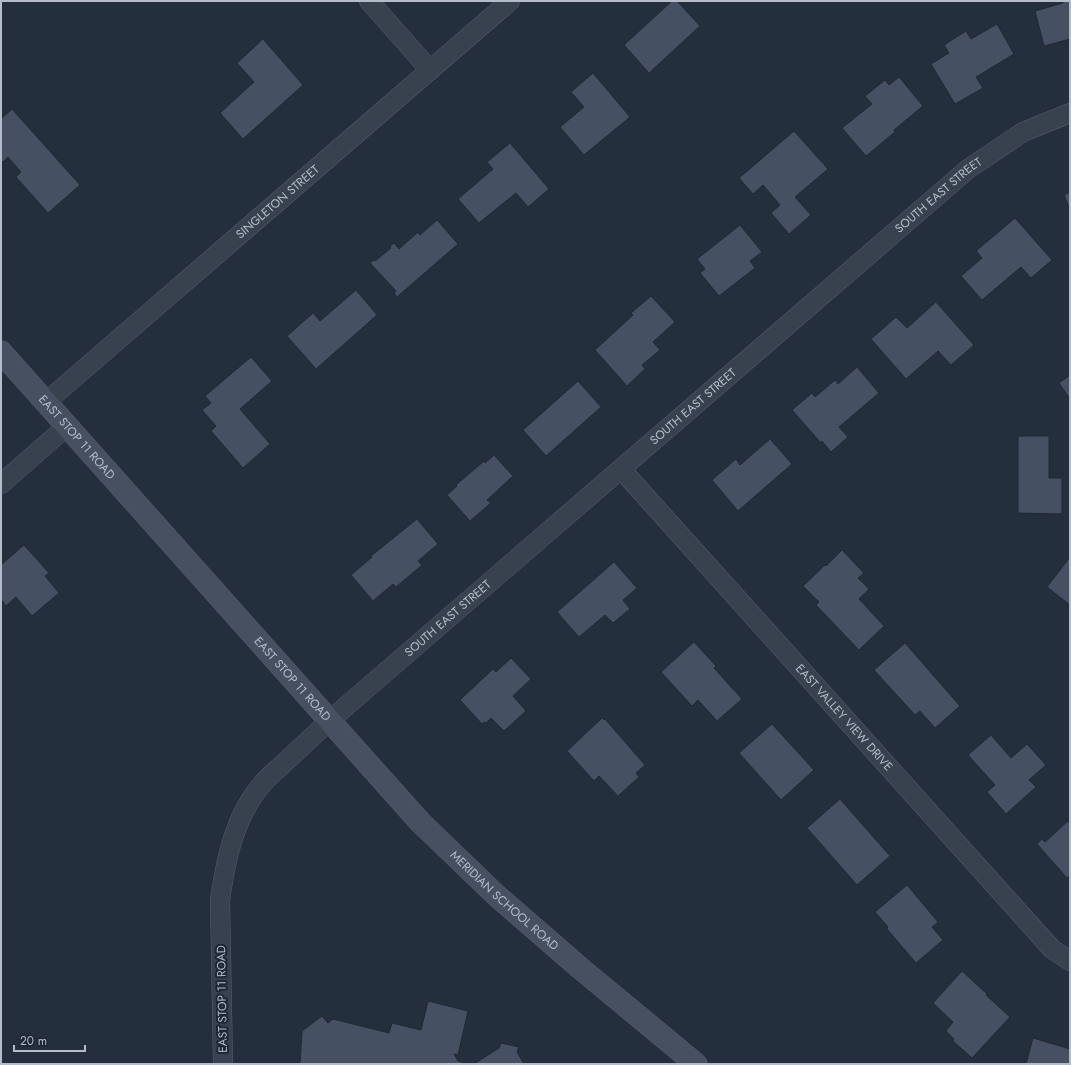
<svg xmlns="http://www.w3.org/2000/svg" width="1071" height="1065" font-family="Jost,sans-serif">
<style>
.building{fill:#455162;stroke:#1f2835}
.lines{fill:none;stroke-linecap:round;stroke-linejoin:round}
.street-casing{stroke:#565f6c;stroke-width:20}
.secondary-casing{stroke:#565f6c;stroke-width:23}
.street{stroke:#38414e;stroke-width:19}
.secondary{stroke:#465061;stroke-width:22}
.labels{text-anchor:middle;stroke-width:4;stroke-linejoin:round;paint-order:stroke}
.street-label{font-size:12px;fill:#b4bcc9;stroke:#1d2633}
</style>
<rect width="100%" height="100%" fill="#242f3e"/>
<g class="building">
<polygon points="672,1 677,1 700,26 649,73 624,45"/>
<polygon points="1063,1 1070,1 1070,39 1044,46 1035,11 1063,3"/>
<polygon points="997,24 1014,54 976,77 983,88 955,104 931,64 949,53 944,45 966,31 971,39"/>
<polygon points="263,39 303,85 243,139 220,113 254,82 237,63"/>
<polygon points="593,73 630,117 584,155 560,127 584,107 571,92"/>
<polygon points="899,77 923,106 894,130 895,132 866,156 842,128 872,104 865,96 885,80 889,85"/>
<polygon points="12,109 80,185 48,213 16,177 21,172 8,157 3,162 1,160 1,119"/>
<polygon points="794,131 828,169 795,197 811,215 789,234 771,213 780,205 763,185 753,194 739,178"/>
<polygon points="510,143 549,189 528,207 516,193 479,223 458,199 493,169 487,162"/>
<polygon points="1070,192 1070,210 1064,195"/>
<polygon points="1015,218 1052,260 1031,278 1021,267 982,300 961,276 982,258 976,251"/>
<polygon points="437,220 458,244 397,297 394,293 396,291 370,263 374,260 375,261 391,248 390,246 394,243 399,249 418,232 420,235"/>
<polygon points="740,225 762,252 750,261 755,268 719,296 700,273 705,269 697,259"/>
<polygon points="356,290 377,315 316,369 287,336 313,313 320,321"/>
<polygon points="651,296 675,322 653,342 660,350 642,365 645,369 627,386 595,350 633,315 631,313"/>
<polygon points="936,302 974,345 951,365 938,351 906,379 871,339 896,317 907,328"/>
<polygon points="251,357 272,381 240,409 270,444 243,468 211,431 216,426 202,410 211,403 205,396"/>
<polygon points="857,367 879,393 839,427 848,437 831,452 822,441 821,443 792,410 812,393 815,397 835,380 838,384"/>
<polygon points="1070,375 1070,399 1059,383"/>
<polygon points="578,381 601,407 546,456 523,430"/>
<polygon points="1018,436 1049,436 1049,478 1062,478 1062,514 1018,513"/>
<polygon points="770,439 792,464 738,511 712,480 736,459 740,465"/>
<polygon points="494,455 513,476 487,500 491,503 470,521 447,495 457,486 456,485 484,461 485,463"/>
<polygon points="417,519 438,544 418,561 422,565 396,587 393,584 373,601 351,575 372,557 371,556"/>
<polygon points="24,545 49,573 45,576 59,593 32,616 16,597 6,606 1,599 1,565"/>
<polygon points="842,550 864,573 858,578 869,589 859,599 884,626 859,650 816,605 819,602 803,586 825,565 826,566"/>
<polygon points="1070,557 1070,605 1047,587"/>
<polygon points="614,562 637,588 623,600 630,609 613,623 605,615 579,637 557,612"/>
<polygon points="694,642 716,666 714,668 742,699 717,721 698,700 692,706 661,672"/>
<polygon points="905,643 960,706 935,728 920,711 915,715 874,670"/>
<polygon points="511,658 531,679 513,696 526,711 504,731 491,718 486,723 484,722 482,724 460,700 493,669 496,672"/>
<polygon points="602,718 604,720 605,719 645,765 636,773 639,777 618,796 599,776 594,781 567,751"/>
<polygon points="772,724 814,770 781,800 739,753"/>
<polygon points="991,735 1011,758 1027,744 1046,765 1029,780 1036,787 1006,814 987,792 995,785 968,755"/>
<polygon points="840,799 890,856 857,885 807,828"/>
<polygon points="1068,821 1070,824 1070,877 1069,876 1067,878 1037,844 1042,839 1045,842"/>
<polygon points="907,885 938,922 932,927 943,940 916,963 887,929 888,927 875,912"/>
<polygon points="962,971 987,994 986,995 1010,1017 972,1058 953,1041 954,1039 946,1031 953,1022 933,1003"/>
<polygon points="428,1001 468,1011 458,1055 454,1054 458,1061 469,1064 300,1064 302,1031 322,1016 328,1023 333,1019 389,1033 392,1023 421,1030"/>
<polygon points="1033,1038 1070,1049 1070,1064 1026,1064"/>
<polygon points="501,1043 519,1047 517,1052 524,1064 474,1064 499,1048"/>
</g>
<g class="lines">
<g class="street-casing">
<g id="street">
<polyline points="369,1 430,70"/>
<path id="s1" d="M46,402L510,1"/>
<path id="s2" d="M621,469L1052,949L1070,961"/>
<polyline points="1,484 66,427"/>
<path id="s3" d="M223,1064L220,900C226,858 235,814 264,782C270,775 278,769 284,763C299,749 314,735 329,721L968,169L1023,132L1070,113"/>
</g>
</g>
<g class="secondary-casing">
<g id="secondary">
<path id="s4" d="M1,352L420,822L497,896L580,968L696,1064"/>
</g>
</g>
<use href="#street" class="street"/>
<use href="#secondary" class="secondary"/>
</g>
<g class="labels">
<g class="street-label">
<text dy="4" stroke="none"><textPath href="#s3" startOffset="1186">SOUTH EAST STREET</textPath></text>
<text dy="4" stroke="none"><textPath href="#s1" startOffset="306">SINGLETON STREET</textPath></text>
<text dy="4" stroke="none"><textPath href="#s3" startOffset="862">SOUTH EAST STREET</textPath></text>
<text dy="4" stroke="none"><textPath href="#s4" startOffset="114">EAST STOP 11 ROAD</textPath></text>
<text dy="4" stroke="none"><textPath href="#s3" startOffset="538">SOUTH EAST STREET</textPath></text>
<text dy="4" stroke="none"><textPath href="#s4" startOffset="438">EAST STOP 11 ROAD</textPath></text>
<text dy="4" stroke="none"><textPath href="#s2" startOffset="334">EAST VALLEY VIEW DRIVE</textPath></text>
<text dy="4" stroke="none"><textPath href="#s4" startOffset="745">MERIDIAN SCHOOL ROAD</textPath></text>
<text transform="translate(222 999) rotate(-91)" y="4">EAST STOP 11 ROAD</text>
</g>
</g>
<rect width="1071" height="1065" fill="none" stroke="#b4bcc9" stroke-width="4"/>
<path d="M14 1045v6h71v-6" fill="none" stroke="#b4bcc9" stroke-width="2"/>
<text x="20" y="1045" font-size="12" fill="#b4bcc9" stroke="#1d2633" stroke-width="3" paint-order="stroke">20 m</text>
</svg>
